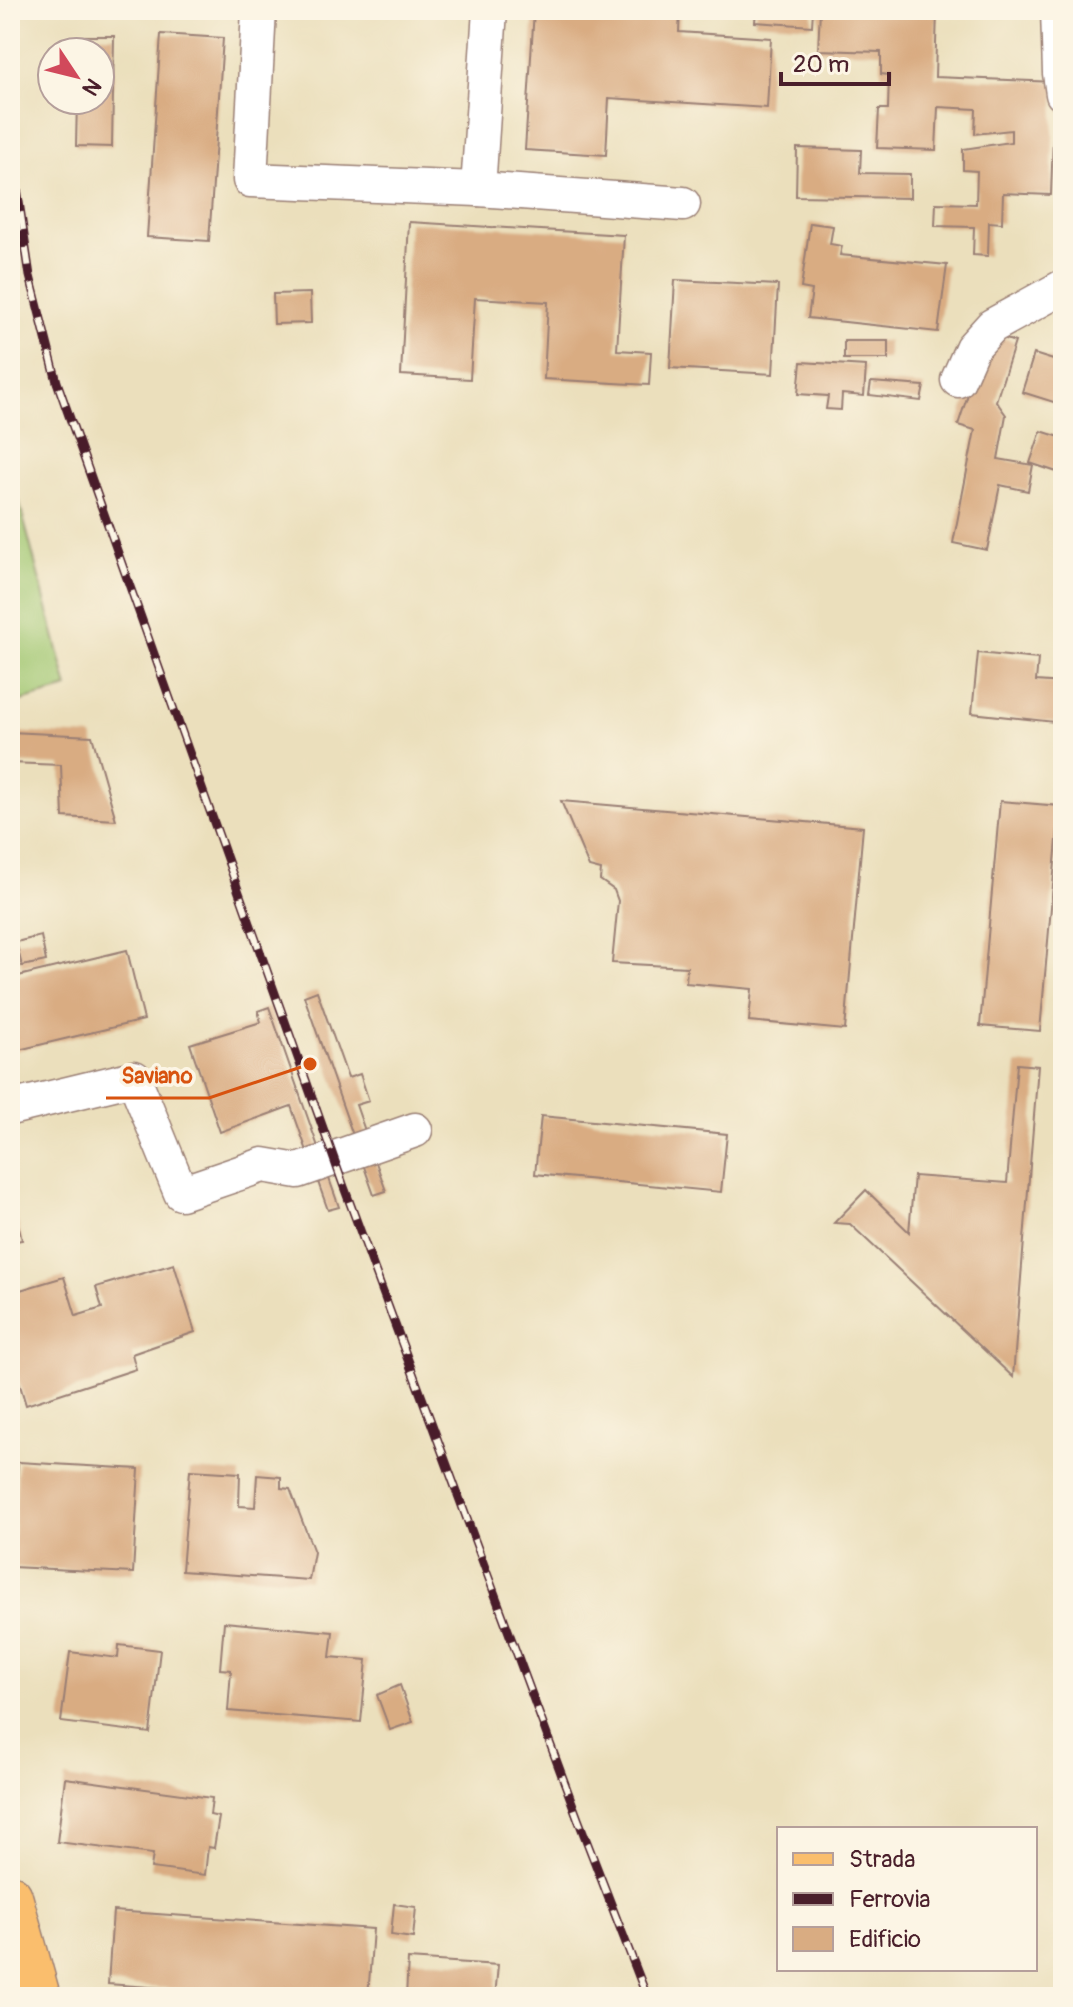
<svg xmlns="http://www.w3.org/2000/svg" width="1073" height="2007" font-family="Pangolin,sans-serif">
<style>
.green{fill:#a3c873;stroke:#76744f;stroke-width:2}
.building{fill:#d9ac82}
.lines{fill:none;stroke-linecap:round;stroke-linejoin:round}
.minor-casing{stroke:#9a7f74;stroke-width:37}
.major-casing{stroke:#9a7f74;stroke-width:47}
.minor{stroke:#fff;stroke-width:34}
.major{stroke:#fabe6d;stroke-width:44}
.rail-casing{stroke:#4a1f2b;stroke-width:9}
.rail{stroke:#fcf5e5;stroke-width:6;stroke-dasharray:18;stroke-linecap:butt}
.leader{fill:none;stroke:#d8530f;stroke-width:3}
.callout-dot{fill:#d8530f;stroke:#fcf5e5;stroke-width:3}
.callout-label{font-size:22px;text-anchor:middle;font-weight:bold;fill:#d8530f;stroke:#fcf5e5;stroke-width:7;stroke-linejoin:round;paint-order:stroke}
</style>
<rect width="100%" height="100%" fill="#fcf5e5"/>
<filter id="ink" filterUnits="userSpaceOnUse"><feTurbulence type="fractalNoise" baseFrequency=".0125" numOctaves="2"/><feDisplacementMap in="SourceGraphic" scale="16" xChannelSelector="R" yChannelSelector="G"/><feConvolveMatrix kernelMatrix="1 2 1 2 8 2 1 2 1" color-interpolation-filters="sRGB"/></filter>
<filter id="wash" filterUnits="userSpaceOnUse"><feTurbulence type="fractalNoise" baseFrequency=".006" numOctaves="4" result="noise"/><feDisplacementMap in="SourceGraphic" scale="32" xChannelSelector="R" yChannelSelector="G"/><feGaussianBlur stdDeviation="1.8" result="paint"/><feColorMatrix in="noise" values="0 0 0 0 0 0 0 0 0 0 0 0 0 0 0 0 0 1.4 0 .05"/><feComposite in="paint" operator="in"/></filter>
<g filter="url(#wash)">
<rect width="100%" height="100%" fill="#ebdfbc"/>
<polygon class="green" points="17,494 68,688 10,704 10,496"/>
<g id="blocks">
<g class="building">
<polygon points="534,10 680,10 679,32 771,38 767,108 609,98 606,155 525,150"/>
<polygon points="756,10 813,10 812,26 755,22"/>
<polygon points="820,10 937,10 935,77 1055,82 1051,195 1003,193 1002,223 989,222 988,256 973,255 974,227 935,226 936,203 976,204 977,171 963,170 963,149 1011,142 1011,130 975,134 976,109 938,107 936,150 877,148 879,109 888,109 889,75 881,74 881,52 818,50"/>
<polygon points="1000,10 1039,10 1038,17 1001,17"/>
<polygon points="161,34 223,38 209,241 147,237"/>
<polygon points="77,36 114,36 112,147 76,146 77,100 100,100 100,52 77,52"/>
<polygon points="797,148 861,150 860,173 910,174 910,198 796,196"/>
<polygon points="409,222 624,235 617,350 651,352 649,385 544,379 548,302 475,298 470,379 401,375"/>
<polygon points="810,223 833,226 830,244 842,246 840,255 947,265 938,332 808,318 812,290 801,288"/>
<polygon points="675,280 778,285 773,374 670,368"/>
<polygon points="310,293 311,323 274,324 273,294"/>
<polygon points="988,333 1015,342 996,401 1006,415 998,459 1033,465 1028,491 1000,485 987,550 953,543 975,430 958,425"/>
<rect x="844" y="341" width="44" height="18"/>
<polygon points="1034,354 1063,363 1063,405 1022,392"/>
<polygon points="801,362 866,366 864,396 842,394 841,410 826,409 828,396 798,394"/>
<polygon points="871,382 924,386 921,401 869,395"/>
<polygon points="1041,431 1063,438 1063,474 1030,463"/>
<polygon points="978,653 1038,659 1036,681 1063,683 1063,723 972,713"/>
<polygon points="10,732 92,736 116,820 63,817 61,765 10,763"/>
<polygon points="561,801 863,827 845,1030 749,1021 752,989 686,983 687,967 612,963 618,901 614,890 600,880 601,870 589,867"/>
<polygon points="1000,801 1060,806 1040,1031 980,1026"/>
<polygon points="41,936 46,961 22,966 16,942"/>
<polygon points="127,950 144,1020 10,1052 10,978"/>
<polygon points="317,991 348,1078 360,1074 369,1101 356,1105 386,1191 374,1195 304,996"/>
<polygon points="269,1007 339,1207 328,1210 291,1106 220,1132 190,1044 261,1022 258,1011"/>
<polygon points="1017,1064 1038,1066 1013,1377 850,1224 834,1223 866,1190 909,1232 914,1176 1007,1183"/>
<polygon points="541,1116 727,1134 721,1192 535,1174"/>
<polygon points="10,1193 22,1240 10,1242"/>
<polygon points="174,1264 195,1332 132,1354 136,1369 26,1405 10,1352 10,1293 64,1277 76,1316 102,1308 96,1287"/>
<polygon points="18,1462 139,1469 133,1573 12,1567"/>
<polygon points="190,1470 240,1473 239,1506 255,1507 257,1475 281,1477 281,1488 290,1489 314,1552 309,1580 182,1571"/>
<polygon points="224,1622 333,1632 330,1657 367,1660 361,1722 228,1711 231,1670 220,1669"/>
<polygon points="119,1645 160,1650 150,1733 61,1722 70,1652 118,1658"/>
<polygon points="400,1685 413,1722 390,1730 377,1695"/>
<polygon points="65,1778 212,1798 210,1815 219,1817 214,1848 208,1847 205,1875 151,1868 153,1854 57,1842"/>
<polygon points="394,1904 416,1907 413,1938 391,1935"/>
<polygon points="113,1911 373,1929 368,1997 284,1997 108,1984"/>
<polygon points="408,1959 498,1965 495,1997 406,1997"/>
</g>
</g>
</g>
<g filter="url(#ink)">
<use href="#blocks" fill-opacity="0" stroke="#9a7f74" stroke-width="2"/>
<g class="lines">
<g class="minor-casing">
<g id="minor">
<polyline points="259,10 250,180 478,189 683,204"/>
<polyline points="1058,10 1060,73 1063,94"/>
<polyline points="478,189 490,10"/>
<polyline points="958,380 972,348 992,326 1063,287"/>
<polyline points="10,1108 134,1078 181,1193 263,1165 298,1171 415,1130"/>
</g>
</g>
<g class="major-casing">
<polyline id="major" points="10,1897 38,1997"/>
</g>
<use href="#minor" class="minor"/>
<use href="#major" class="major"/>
<g class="rail-casing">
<polyline id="rail" points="10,141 30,276 57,382 344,1187 578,1819 647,1997"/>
</g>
<use href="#rail" class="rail"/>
</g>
</g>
<path class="leader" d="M310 1064L209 1098H106"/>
<circle class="callout-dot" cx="310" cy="1064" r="8"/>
<g class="callout-label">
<text x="157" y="1083">Saviano</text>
</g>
<rect width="1073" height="2007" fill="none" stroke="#fcf5e5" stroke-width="40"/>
<rect x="777" y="1827" width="260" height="144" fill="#fcf5e5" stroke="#b59f9b" stroke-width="2"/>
<rect x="793" y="1853" width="40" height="12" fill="#fabe6d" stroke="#b59f9b" stroke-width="2"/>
<text x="849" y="1867" font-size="24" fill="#4a1f2b">Strada</text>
<rect x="793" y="1893" width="40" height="12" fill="#4a1f2b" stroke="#b59f9b" stroke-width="2"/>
<text x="849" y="1907" font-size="24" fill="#4a1f2b">Ferrovia</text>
<rect x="793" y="1927" width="40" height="24" fill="#d9ac82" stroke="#b59f9b" stroke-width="2"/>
<text x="849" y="1947" font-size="24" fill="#4a1f2b">Edificio</text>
<g transform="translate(76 76) rotate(125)"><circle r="38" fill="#fcf5e5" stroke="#b59f9b" stroke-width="2"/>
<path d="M0-6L14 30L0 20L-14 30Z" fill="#d1495b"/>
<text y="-12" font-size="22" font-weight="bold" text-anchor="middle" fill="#4a1f2b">N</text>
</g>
<path d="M781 72v12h108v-12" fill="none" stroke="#4a1f2b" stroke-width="4"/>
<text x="793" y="72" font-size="24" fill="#4a1f2b" stroke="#fcf5e5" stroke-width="6" paint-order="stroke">20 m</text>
</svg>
